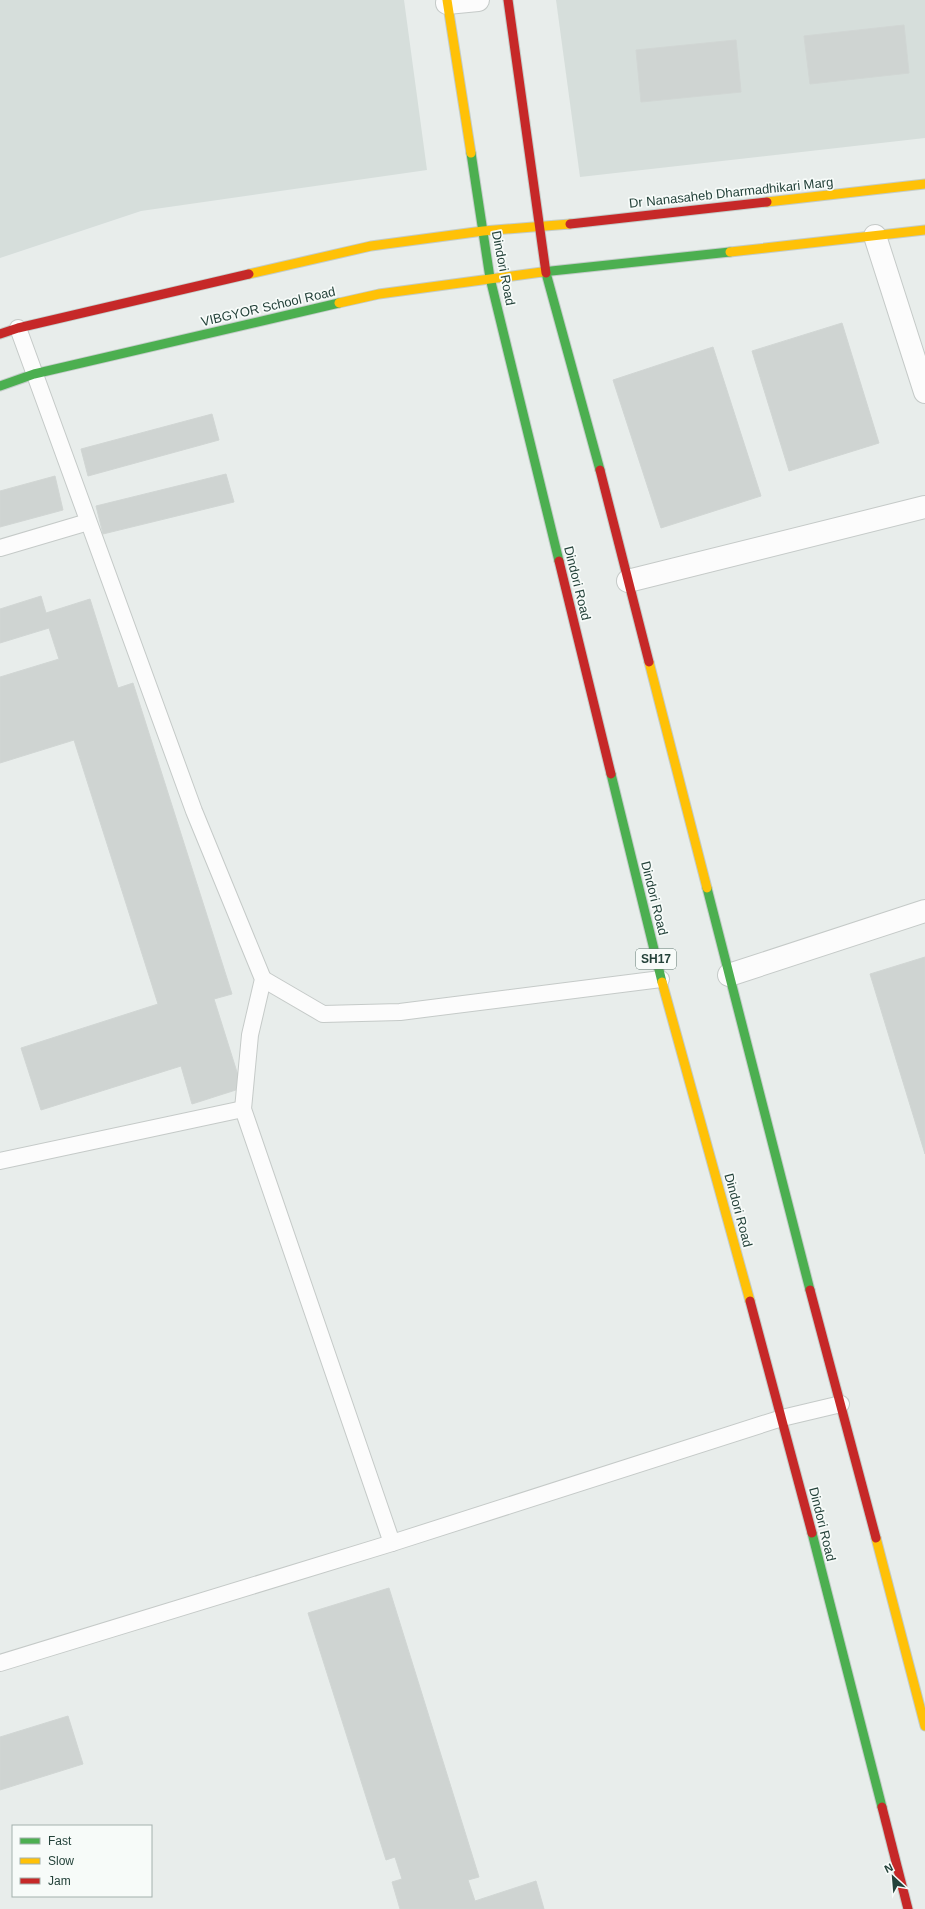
<svg xmlns="http://www.w3.org/2000/svg" width="925" height="1909" font-family="Arial,sans-serif">
<style>
.built{fill:#d6dedb}
.building{fill:#cfd4d2;stroke:#d1d6d4}
.lines{fill:none;stroke-linecap:round;stroke-linejoin:round}
.lane-casing{stroke:#c5cac8;stroke-width:18}
.street-casing{stroke:#c5cac8;stroke-width:24}
.fast-casing{stroke:#c3ccc9;stroke-width:11}
.slow-casing{stroke:#c3ccc9;stroke-width:11}
.jam-casing{stroke:#c3ccc9;stroke-width:11}
.lane{stroke:#fcfcfc;stroke-width:16}
.street{stroke:#fcfcfc;stroke-width:22}
.fast{stroke:#4caf50;stroke-width:9}
.slow{stroke:#ffc107;stroke-width:9}
.jam{stroke:#c62828;stroke-width:9}
.labels{text-anchor:middle;stroke-width:3.5;stroke-linejoin:round;paint-order:stroke}
.shield{fill:#f7fbf9;stroke:#637a73;stroke-width:1}
.shield-label{font-size:12px;font-weight:bold;fill:#24423a}
.street-label{font-size:13px;fill:#24423a;stroke:#f7fbf9}
</style>
<rect width="100%" height="100%" fill="#e8edeb"/>
<g class="built">
<polygon points="0,0 404,0 427,170 141,211 0,258"/>
<polygon points="556,0 925,0 925,138 580,177"/>
</g>
<g class="building">
<polygon points="904,25 909,73 810,84 804,36"/>
<polygon points="736,40 741,92 641,102 636,50"/>
<polygon points="842,323 879,443 789,471 752,351"/>
<polygon points="713,347 761,496 661,528 613,380"/>
<polygon points="212,414 219,440 88,476 81,449"/>
<polygon points="226,474 234,502 103,534 96,506"/>
<polygon points="55,476 63,510 0,527 0,491"/>
<polygon points="41,596 46,613 90,599 118,688 133,683 232,994 214,999 242,1088 192,1104 181,1066 41,1110 21,1048 158,1004 74,740 0,763 0,677 59,659 49,628 0,643 0,609"/>
<polygon points="925,957 925,1154 870,974"/>
<polygon points="389,1588 479,1877 468,1880 475,1901 536,1881 544,1909 400,1909 392,1882 402,1879 395,1857 386,1860 308,1613"/>
<polygon points="68,1716 83,1764 0,1790 0,1737"/>
</g>
<g class="lines">
<g class="lane-casing">
<g id="lane">
<polyline points="18,328 194,811 263,979 250,1035 243,1109 392,1543"/>
<polyline points="0,548 88,522"/>
<polyline points="263,979 323,1014 400,1012 661,979"/>
<polyline points="0,1161 243,1109"/>
<polyline points="0,1663 392,1543 782,1418 841,1404"/>
</g>
</g>
<g class="street-casing">
<g id="street">
<polyline points="447,3 478,0"/>
<polyline points="875,236 925,392"/>
<polyline points="628,581 925,507"/>
<polyline points="729,975 925,911"/>
</g>
</g>
<g class="fast-casing">
<g id="fast">
<polyline points="471,153 490,278 559,561"/>
<polyline points="542,272 730,252"/>
<polyline points="546,273 600,470"/>
<polyline points="0,386 34,374 339,303"/>
<polyline points="611,774 662,982"/>
<polyline points="707,888 810,1290"/>
<polyline points="812,1533 882,1807"/>
</g>
</g>
<g class="slow-casing">
<g id="slow">
<polyline points="447,0 471,153"/>
<polyline points="767,202 925,184"/>
<polyline points="730,252 925,230"/>
<polyline points="249,274 371,246 483,231 570,224"/>
<polyline points="339,303 379,294 542,272"/>
<polyline points="649,662 707,888"/>
<polyline points="662,982 750,1301"/>
<polyline points="876,1538 925,1726"/>
</g>
</g>
<g class="jam-casing">
<g id="jam">
<polyline points="508,0 546,273"/>
<polyline points="570,224 767,202"/>
<polyline points="0,334 18,328 249,274"/>
<polyline points="600,470 649,662"/>
<polyline points="559,561 611,774"/>
<polyline points="810,1290 876,1538"/>
<polyline points="750,1301 812,1533"/>
<polyline points="882,1807 908,1909"/>
</g>
</g>
<use href="#lane" class="lane"/>
<use href="#street" class="street"/>
<use href="#fast" class="fast"/>
<use href="#slow" class="slow"/>
<use href="#jam" class="jam"/>
</g>
<g class="labels">
<rect class="shield" x="636" y="949" width="40" height="20" rx="3"/>
<g class="shield-label">
<text x="656" y="963">SH17</text>
</g>
<g class="street-label">
<text transform="translate(731 192) rotate(-6)" y="5">Dr Nanasaheb Dharmadhikari Marg</text>
<text transform="translate(504 268) rotate(79)" y="5">Dindori Road</text>
<text transform="translate(268 306) rotate(-13)" y="5">VIBGYOR School Road</text>
<text transform="translate(578 583) rotate(76)" y="5">Dindori Road</text>
<text transform="translate(655 898) rotate(76)" y="5">Dindori Road</text>
<text transform="translate(739 1210) rotate(75)" y="5">Dindori Road</text>
<text transform="translate(823 1524) rotate(76)" y="5">Dindori Road</text>
</g>
</g>
<rect x="12" y="1825" width="140" height="72" fill="#f7fbf9" stroke="#a3b1ad"/>
<rect x="20" y="1838" width="20" height="6" fill="#4caf50" stroke="#a3b1ad"/>
<text x="48" y="1845" font-size="12" fill="#24423a">Fast</text>
<rect x="20" y="1858" width="20" height="6" fill="#ffc107" stroke="#a3b1ad"/>
<text x="48" y="1865" font-size="12" fill="#24423a">Slow</text>
<rect x="20" y="1878" width="20" height="6" fill="#c62828" stroke="#a3b1ad"/>
<text x="48" y="1885" font-size="12" fill="#24423a">Jam</text>
<g transform="translate(893 1877) rotate(334)" stroke="#f7fbf9" stroke-width="3" paint-order="stroke">
<path d="M0-3L7 15L0 10L-7 15Z" fill="#24423a"/>
<text y="-6" font-size="11" font-weight="bold" text-anchor="middle" fill="#24423a">N</text>
</g>
</svg>
